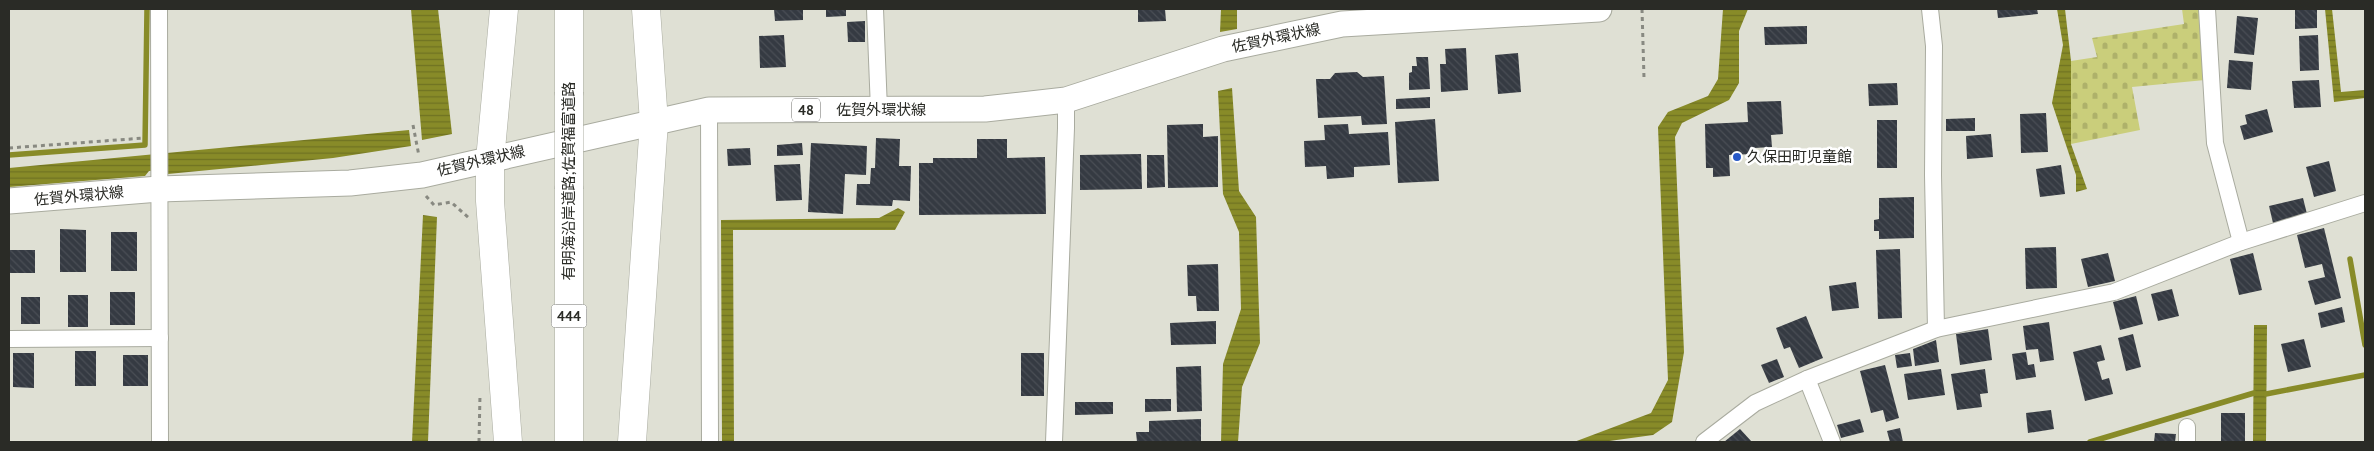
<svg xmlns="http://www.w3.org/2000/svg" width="2374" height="451" font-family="'PT Sans','Noto Sans JP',sans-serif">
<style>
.cemetery{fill:url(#cemetery-stones)}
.water{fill:url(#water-rules)}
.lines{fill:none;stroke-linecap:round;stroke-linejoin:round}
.stream{stroke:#888b28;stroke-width:5.5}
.building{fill:url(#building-back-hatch)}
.street-casing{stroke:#a9ab9f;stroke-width:18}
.primary-casing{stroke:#a9ab9f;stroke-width:27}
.highway-casing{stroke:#a9ab9f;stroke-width:29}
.path{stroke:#888981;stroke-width:3;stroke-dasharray:4 4;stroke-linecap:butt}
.street{stroke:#fff;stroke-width:16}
.primary{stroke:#fff;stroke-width:25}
.highway{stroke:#fff;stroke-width:28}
.highway-bridge-casing{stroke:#a9ab9f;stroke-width:29;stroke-linecap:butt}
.highway-bridge{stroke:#fff;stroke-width:28}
.poi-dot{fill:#2859c7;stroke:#fff;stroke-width:2}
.labels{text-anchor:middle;stroke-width:5;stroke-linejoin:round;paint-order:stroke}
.shield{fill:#fff;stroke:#6a6b67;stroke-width:1}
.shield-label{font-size:14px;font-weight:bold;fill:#2a2b26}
.street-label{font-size:15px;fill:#2a2b26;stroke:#fff}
.poi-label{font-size:15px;fill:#2a2b26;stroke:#fff;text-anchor:start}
</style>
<defs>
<pattern id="cemetery-stones" width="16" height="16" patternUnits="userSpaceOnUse" patternTransform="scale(1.25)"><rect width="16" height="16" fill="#cace7b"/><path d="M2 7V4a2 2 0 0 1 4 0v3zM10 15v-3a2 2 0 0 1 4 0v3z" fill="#aeb16a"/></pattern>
<pattern id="water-rules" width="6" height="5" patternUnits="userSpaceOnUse" patternTransform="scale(1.25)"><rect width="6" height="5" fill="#888b28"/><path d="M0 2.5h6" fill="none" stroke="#6f7222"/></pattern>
<pattern id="building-back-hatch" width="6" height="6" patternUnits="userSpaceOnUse" patternTransform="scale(1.25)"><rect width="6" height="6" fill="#353a42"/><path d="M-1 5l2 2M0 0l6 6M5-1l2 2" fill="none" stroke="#4a4e55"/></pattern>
</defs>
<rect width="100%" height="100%" fill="#dfe0d4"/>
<polygon class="cemetery" points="2182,9 2200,9 2205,80 2132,87 2140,130 2071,144 2071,61 2097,57 2092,38 2184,24"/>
<g class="water">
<polygon points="411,9 438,9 452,134 422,140"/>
<polygon points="1221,9 1237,9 1237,29 1220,32"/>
<polygon points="1723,9 1748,9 1739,31 1739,83 1729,100 1682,123 1675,137 1684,352 1672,422 1653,435 1602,442 1574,442 1651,413 1668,380 1658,127 1668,112 1708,96 1718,79"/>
<polygon points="2057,9 2065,9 2071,61 2071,144 2087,189 2076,192 2076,175 2052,103 2063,45"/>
<polygon points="2325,9 2332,9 2341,92 2365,90 2365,98 2334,102"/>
<polygon points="1232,88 1239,191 1256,217 1260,343 1242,387 1238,442 1221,442 1223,364 1241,309 1239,232 1223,194 1218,91"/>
<polygon points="409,130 411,146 333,158 168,174 165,170 149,171 145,176 9,187 9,168"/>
<polygon points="898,208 905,212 895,230 733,230 734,442 722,442 721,220 879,218"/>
<polygon points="423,215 437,217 428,442 412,442"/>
<polygon points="2254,325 2267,325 2266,442 2253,442"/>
</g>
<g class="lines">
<g class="stream">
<polyline points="9,155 145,145 147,9"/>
<polyline points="2350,259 2365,345"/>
<polyline points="2266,394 2365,375"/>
<polyline points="2090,442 2254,393"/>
</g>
</g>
<g class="building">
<polygon points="774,9 803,9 803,20 775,21"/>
<polygon points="826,9 846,9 846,16 826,17"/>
<polygon points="1138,9 1165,9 1166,21 1138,22"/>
<polygon points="1997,9 2037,9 2038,14 1998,18"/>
<polygon points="2295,9 2317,9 2317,28 2295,29"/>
<polygon points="2237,16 2258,18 2254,55 2234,53"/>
<polygon points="865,21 865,42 848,42 847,22"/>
<polygon points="1807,26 1807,44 1765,45 1764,27"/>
<polygon points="784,35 786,67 760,68 759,36"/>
<polygon points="2318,35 2319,70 2300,71 2299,36"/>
<polygon points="1466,48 1468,90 1441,92 1440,64 1446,64 1445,49"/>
<polygon points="1518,53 1521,92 1498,94 1495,55"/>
<polygon points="1416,57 1428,57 1430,89 1409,90 1409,73 1412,72 1412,66 1417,66"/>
<polygon points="2229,60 2253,62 2251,90 2227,88"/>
<polygon points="1357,72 1363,77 1384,76 1387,124 1362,125 1361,116 1318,118 1316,79 1330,79 1335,73"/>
<polygon points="2319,80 2321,107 2294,108 2292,81"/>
<polygon points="1897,83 1898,105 1869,106 1868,84"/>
<polygon points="1430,97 1430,108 1396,109 1396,99"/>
<polygon points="1781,101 1783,134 1771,135 1772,147 1754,148 1754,154 1729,155 1730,176 1713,177 1713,168 1706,168 1705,124 1748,122 1747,102"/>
<polygon points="2267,109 2273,132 2244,140 2240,126 2247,124 2245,115"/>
<polygon points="2046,113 2048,152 2021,153 2020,114"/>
<polygon points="1975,118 1975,131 1946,131 1946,119"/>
<polygon points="1435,119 1439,181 1398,183 1395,122"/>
<rect x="1877" y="120" width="20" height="48"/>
<polygon points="1203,124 1203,137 1218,136 1218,187 1168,188 1167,125"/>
<polygon points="1348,124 1349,134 1388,132 1390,165 1354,167 1354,177 1327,179 1326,166 1305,167 1304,141 1325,140 1324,125"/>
<polygon points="1991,134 1993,157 1967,159 1966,136"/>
<polygon points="876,138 900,139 899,166 911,166 910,201 893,200 892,206 856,205 857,184 870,184 871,168 875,168"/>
<polygon points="977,139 1007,139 1007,158 1045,157 1046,214 919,215 919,163 933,163 933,158 977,158"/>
<polygon points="802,143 803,155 777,156 777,145"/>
<polygon points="811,143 867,146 866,175 845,174 843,214 808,212"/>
<polygon points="750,148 751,165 728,166 727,149"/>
<polygon points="1141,154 1142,189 1080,190 1080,155"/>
<polygon points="1147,155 1164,155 1165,187 1147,188"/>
<polygon points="2329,161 2336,191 2314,197 2306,167"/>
<polygon points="800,164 802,200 776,201 774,165"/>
<polygon points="2061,165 2065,194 2040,197 2036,169"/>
<polygon points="1914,197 1914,238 1879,239 1879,231 1874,231 1874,220 1879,219 1879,198"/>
<polygon points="2303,198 2307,214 2273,223 2269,206"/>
<polygon points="2324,228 2341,298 2315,305 2308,281 2325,277 2322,264 2305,268 2297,235"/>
<polygon points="60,229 86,230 86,272 60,272"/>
<rect x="111" y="232" width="26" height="39"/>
<polygon points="2056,247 2057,288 2026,289 2025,248"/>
<polygon points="1900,249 1902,318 1878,319 1876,250"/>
<rect x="9" y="250" width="26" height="23"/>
<polygon points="2108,253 2115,281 2088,287 2081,259"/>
<polygon points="2253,253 2262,290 2239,295 2230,259"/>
<polygon points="1218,264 1219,311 1197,311 1196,296 1188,296 1187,265"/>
<polygon points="1856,282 1859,308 1832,311 1829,286"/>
<polygon points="2172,289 2179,316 2158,321 2151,294"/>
<rect x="110" y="292" width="25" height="33"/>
<rect x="68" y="295" width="20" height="32"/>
<polygon points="2136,296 2143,324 2120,330 2113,302"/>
<rect x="21" y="297" width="19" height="27"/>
<polygon points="2342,307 2345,322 2321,328 2318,313"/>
<polygon points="1806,316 1823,358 1799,368 1790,347 1784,349 1776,328"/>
<polygon points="1216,321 1216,344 1171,345 1170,323"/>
<polygon points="2049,322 2054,360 2040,362 2038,349 2026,350 2023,326"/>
<polygon points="1988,329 1992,360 1960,365 1956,334"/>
<polygon points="2133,334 2141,367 2126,371 2118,338"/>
<polygon points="2304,339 2311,367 2288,372 2281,344"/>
<polygon points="1936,340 1939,362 1915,366 1913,349"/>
<polygon points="2101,345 2105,360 2097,362 2102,380 2109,378 2113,394 2085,401 2073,352"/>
<rect x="75" y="351" width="21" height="35"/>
<polygon points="2026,352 2028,365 2034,364 2036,377 2016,380 2012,354"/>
<polygon points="13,353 34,353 34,388 13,387"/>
<rect x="1021" y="353" width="23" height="43"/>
<polygon points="1910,353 1912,366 1897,368 1895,355"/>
<rect x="123" y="355" width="25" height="31"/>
<polygon points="1777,359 1784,377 1769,383 1761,365"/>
<polygon points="1885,365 1899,418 1886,422 1883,410 1871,413 1860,371"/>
<polygon points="1201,366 1202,411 1177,412 1176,367"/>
<polygon points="1941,369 1945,395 1908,400 1904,374"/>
<polygon points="1985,369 1988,393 1980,394 1982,407 1957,410 1951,374"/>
<polygon points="1145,399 1171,399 1171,411 1145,412"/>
<polygon points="1075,402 1113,402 1113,414 1075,415"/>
<polygon points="2051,410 2054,429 2028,433 2026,413"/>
<rect x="2221" y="413" width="24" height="29"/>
<polygon points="1201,419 1201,442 1137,442 1136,432 1149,432 1149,421"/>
<polygon points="1860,419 1864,432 1841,438 1837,425"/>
<polygon points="1900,428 1903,442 1890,442 1887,431"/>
<polygon points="1740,429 1752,442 1724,442"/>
<polygon points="2155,433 2176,434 2175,442 2154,442"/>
</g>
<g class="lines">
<g class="street-casing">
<g id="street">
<polyline points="159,9 160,442"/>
<polyline points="875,9 879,110"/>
<polyline points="1930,9 1934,46 1933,175 1936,329"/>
<polyline points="2207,9 2215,143 2241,242"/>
<polyline points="709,110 710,442"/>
<polyline points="9,339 160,338"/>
<polyline points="1807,379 1832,442"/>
<polyline points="1054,442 1066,128 1066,100"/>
<polyline points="1704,442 1755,403 1807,379 1936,329 2114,292 2241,242 2365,203"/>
<polyline points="2187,442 2187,427"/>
</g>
</g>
<g class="primary-casing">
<polyline id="primary" points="9,201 159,189 350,183 422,175 709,110 985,109 1066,100 1223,49 1342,24 1599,9"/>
</g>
<g class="highway-casing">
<g id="highway">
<polyline points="504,9 490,160 490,201 508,442"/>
<polyline points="569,92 569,9"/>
<polyline points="569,442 569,189"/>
<polyline points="632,442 654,122 646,9"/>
</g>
</g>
<g class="path">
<polyline points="1642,9 1644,78"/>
<polyline points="413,125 419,156"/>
<polyline points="9,148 144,138"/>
<polyline points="426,196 434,205 451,202 469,218"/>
<polyline points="479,442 480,395"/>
</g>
<use href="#street" class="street"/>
<use href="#primary" class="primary"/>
<use href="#highway" class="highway"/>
<g class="highway-bridge-casing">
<polyline id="highway-bridge" points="569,189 569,92"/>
</g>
<use href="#highway-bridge" class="highway-bridge"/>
</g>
<circle class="poi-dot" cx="1737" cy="157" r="5"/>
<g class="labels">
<g class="shield">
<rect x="792" y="98.5" width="28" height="23" rx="4"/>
<rect x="551.5" y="304.5" width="35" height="23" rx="4"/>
</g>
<g class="shield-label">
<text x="806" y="115">48</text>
<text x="569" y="321">444</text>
</g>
<g class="street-label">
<text transform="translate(1276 38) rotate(-12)" y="5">佐賀外環状線</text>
<text x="881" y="115">佐賀外環状線</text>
<text transform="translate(481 161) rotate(-13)" y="5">佐賀外環状線</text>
<text transform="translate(569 181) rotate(-90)" y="5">有明海沿岸道路;佐賀福富道路</text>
<text transform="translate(79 196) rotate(-5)" y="5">佐賀外環状線</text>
</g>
<g class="poi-label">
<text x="1747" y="162">久保田町児童館</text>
</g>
</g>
<rect width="2374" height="451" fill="none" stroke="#2a2b26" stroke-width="20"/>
</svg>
